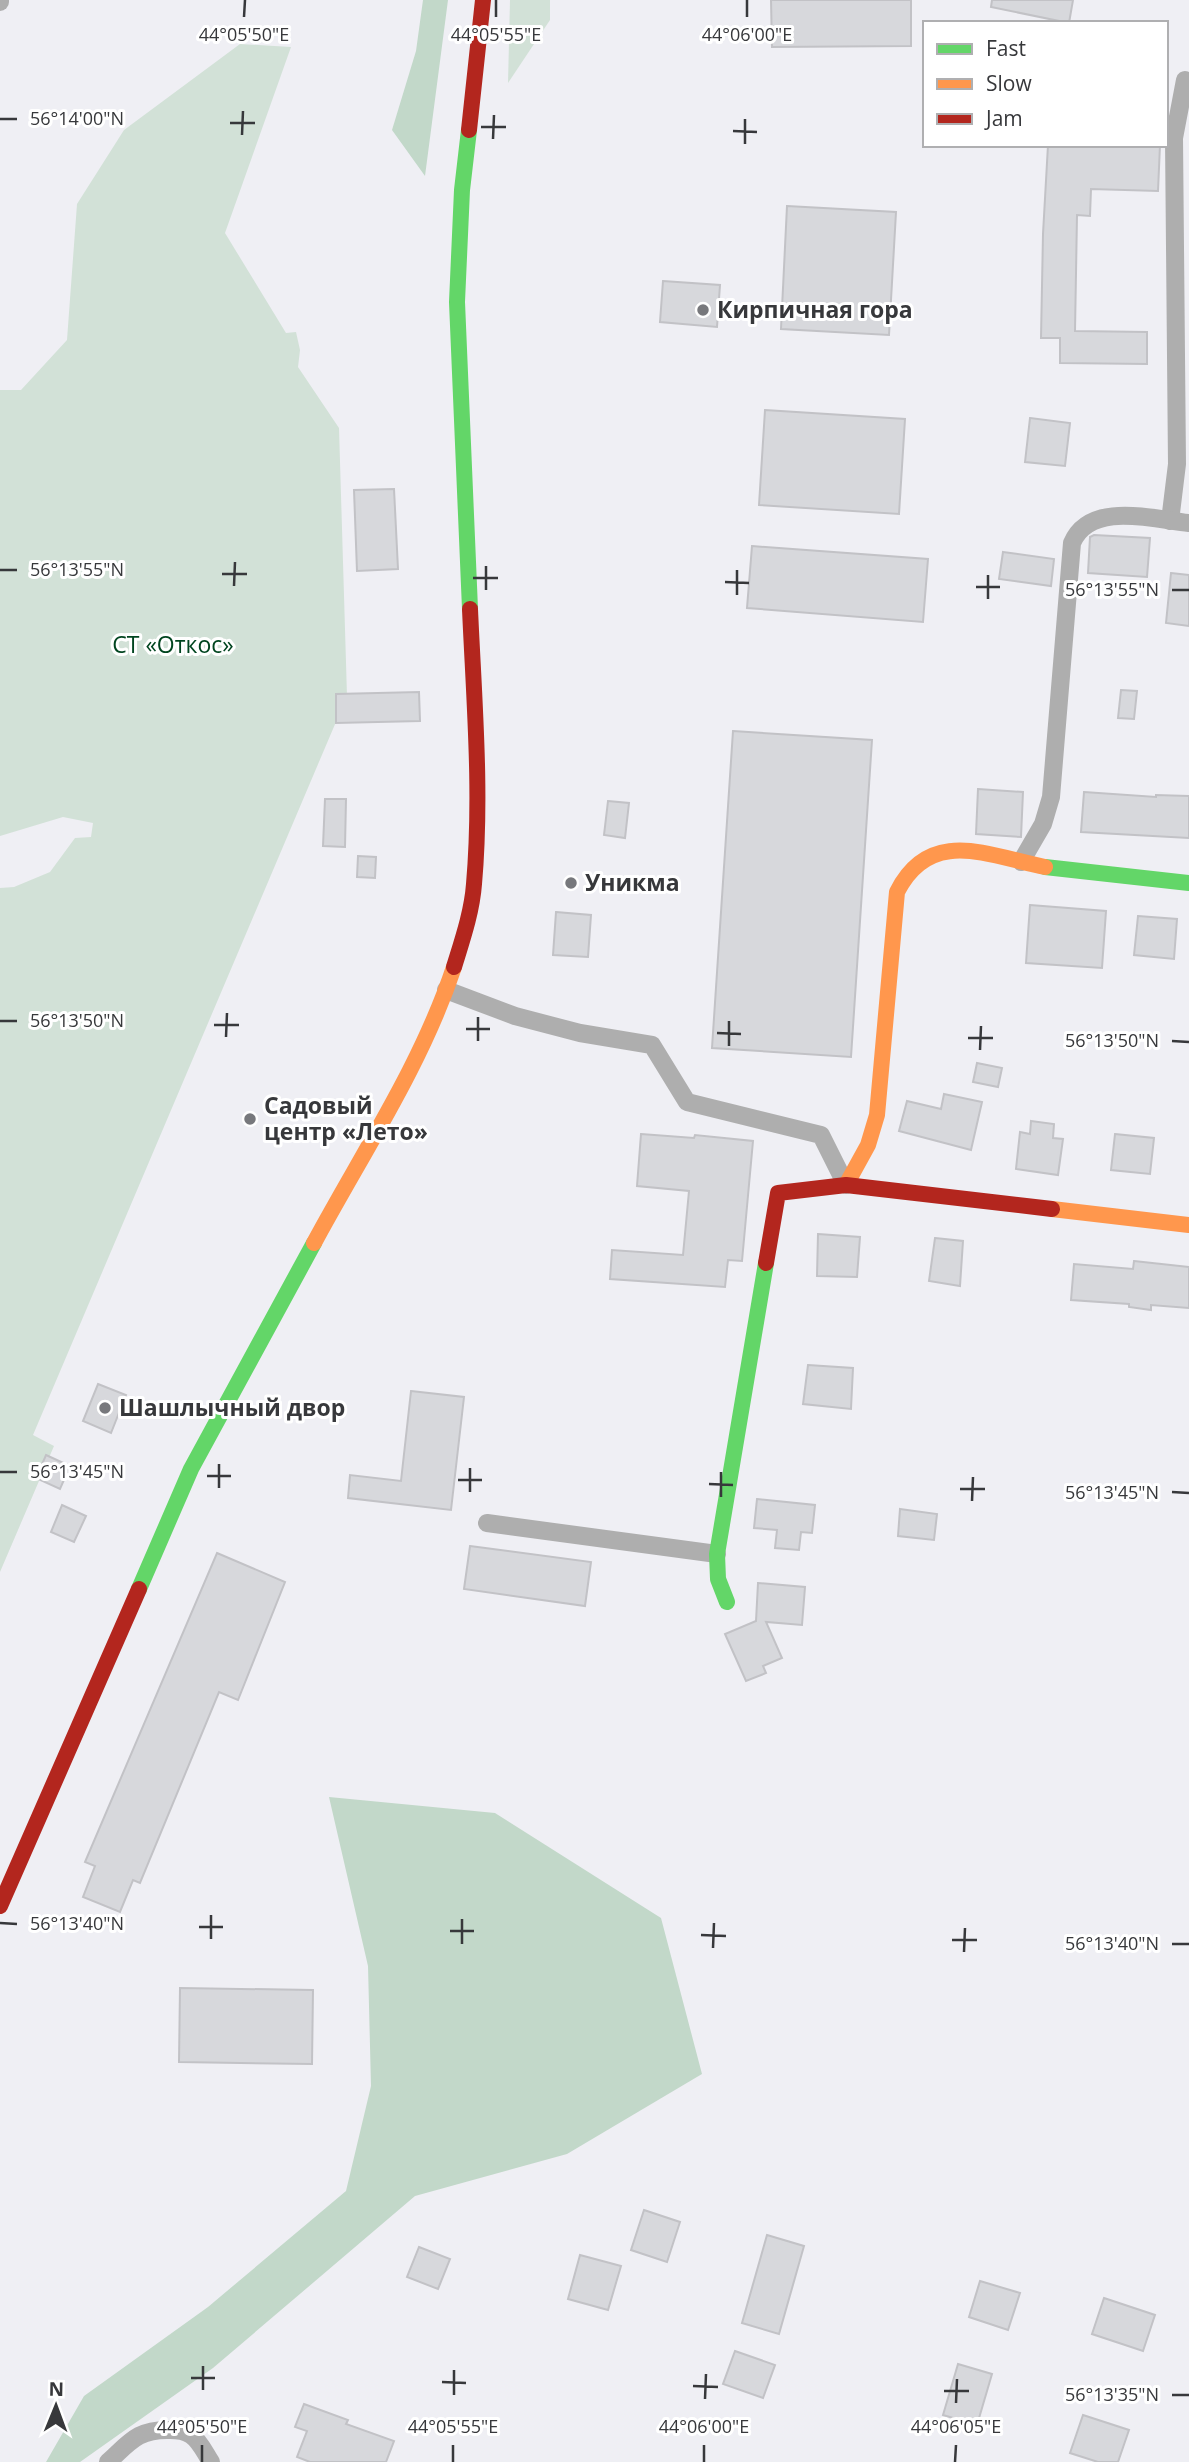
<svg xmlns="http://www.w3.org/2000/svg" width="1189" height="2462" font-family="'Open Sans',sans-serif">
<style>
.green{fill:#d2e1d7}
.forest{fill:#c2d8c9}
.building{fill:#d7d8dc;stroke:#c2c2c6;stroke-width:2}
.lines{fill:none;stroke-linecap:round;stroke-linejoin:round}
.street{stroke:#aeaeae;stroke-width:18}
.fast{stroke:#63d668;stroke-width:16}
.slow{stroke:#ff974d;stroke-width:16}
.jam{stroke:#b3261e;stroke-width:16}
.ticks{fill:none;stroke:#37383b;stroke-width:2.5}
.poi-dot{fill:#77787c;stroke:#fff;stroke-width:2.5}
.labels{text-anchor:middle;stroke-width:6;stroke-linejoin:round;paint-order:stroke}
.poi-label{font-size:23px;font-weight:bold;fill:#37383b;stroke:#fff;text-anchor:start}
.park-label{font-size:23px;fill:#00451f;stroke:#fff}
.ticks-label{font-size:18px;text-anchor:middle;fill:#37383b;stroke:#fff;stroke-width:6;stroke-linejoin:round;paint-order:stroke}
</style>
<rect width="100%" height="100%" fill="#efeff4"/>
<g class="green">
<polygon points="510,0 550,0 550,20 508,83"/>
<polygon points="240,44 291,47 225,233 286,333 296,332 300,350 298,367 339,428 347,696 33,1435 54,1446 0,1572 0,888 14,887 50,872 75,838 91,837 93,823 63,817 0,836 0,390 21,390 67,340 77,204 124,130"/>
</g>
<g class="forest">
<polygon points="423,0 448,0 425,176 392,130 416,51"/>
<polygon points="329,1797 495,1813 661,1918 702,2074 567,2154 415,2196 213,2368 80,2462 46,2462 84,2396 208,2307 346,2191 371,2086 368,1966"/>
</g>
<g class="building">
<polygon points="771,0 911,0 911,46 772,47"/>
<polygon points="992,0 1073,0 1069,23 991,7"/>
<polygon points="1048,145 1160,145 1158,191 1091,189 1090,216 1077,215 1075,331 1147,332 1147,364 1060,363 1060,338 1041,338 1043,234"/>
<polygon points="787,206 896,212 889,335 781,329"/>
<polygon points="663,281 720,285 717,327 660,322"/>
<polygon points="765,410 905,419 899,514 759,505"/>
<polygon points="1030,418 1070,423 1065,466 1025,462"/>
<polygon points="394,489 398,569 357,571 354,490"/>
<polygon points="1094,535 1150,538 1147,577 1088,573 1090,537"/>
<polygon points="752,546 928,559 923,622 747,608"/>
<polygon points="1003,552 1054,559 1051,586 999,579"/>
<polygon points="1171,573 1189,575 1189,626 1166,623"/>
<polygon points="1121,690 1137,691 1134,719 1118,718"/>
<polygon points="419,692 420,721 336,723 336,694"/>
<polygon points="733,731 872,740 851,1057 712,1048"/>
<polygon points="978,789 1023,792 1021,837 976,834"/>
<polygon points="1084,792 1156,797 1156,795 1189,796 1189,838 1081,832"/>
<polygon points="325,799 346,799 345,847 323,846"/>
<polygon points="608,801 629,803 625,838 604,835"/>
<polygon points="358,856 376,857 375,878 357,877"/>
<polygon points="1030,905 1106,911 1102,968 1026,963"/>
<polygon points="556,912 591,915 588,957 553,955"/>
<polygon points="1138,916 1177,919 1174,959 1134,955"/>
<polygon points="977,1063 1002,1068 998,1087 973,1082"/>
<polygon points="944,1094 982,1102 971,1150 899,1131 907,1101 941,1109"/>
<polygon points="1031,1121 1054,1124 1053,1138 1063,1139 1058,1175 1016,1169 1020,1132 1030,1134"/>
<polygon points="641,1134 694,1138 695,1135 753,1141 742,1261 728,1260 725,1287 610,1279 612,1250 683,1255 689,1191 637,1186"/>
<polygon points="1115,1134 1154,1138 1150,1174 1111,1170"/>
<polygon points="818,1234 860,1237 857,1277 817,1276"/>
<polygon points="935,1238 963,1241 960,1286 929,1281"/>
<polygon points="1134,1261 1189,1267 1189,1308 1151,1305 1151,1310 1129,1307 1129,1304 1071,1300 1074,1264 1133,1269"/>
<polygon points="808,1365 853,1368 851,1409 803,1404"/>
<polygon points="98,1384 126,1395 111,1433 83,1421"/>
<polygon points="411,1391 464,1397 451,1510 348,1498 350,1475 401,1481"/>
<polygon points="46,1455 70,1466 60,1489 36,1478"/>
<polygon points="757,1499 815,1505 812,1533 801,1532 799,1550 775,1548 777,1530 754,1528"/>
<polygon points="62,1505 86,1516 74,1542 51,1532"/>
<polygon points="900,1509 937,1514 934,1540 898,1536"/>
<polygon points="470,1546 591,1562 585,1606 464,1589"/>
<polygon points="217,1553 285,1582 238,1700 219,1692 140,1883 133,1880 120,1912 83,1897 95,1866 85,1862"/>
<polygon points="758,1583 805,1587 802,1625 766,1622 782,1658 763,1666 766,1673 746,1681 725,1634 756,1621"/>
<polygon points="180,1988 313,1990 312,2064 179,2062"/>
<polygon points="644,2210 680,2222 667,2262 631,2250"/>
<polygon points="767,2235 804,2246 779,2334 742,2323"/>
<polygon points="419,2247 450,2259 438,2289 407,2277"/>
<polygon points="580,2255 621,2266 608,2310 568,2299"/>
<polygon points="980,2281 1020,2293 1008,2330 969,2317"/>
<polygon points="1104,2298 1155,2315 1143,2351 1092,2334"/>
<polygon points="735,2351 775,2365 763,2398 723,2384"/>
<polygon points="958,2364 992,2374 977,2425 943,2415"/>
<polygon points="304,2404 348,2420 346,2424 394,2441 386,2462 310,2462 297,2457 307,2431 295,2427"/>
<polygon points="1083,2415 1129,2430 1118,2462 1098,2462 1070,2453"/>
</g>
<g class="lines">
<g class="street">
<polyline points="0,2 0,0"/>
<polyline points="1170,521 1177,464 1174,138 1185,80"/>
<path d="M1021,862L1043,824L1051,797L1072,543C1090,501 1152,519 1189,523"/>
<polyline points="446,990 515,1016 580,1033 652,1045 687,1102 821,1135 846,1185"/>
<polyline points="487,1523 717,1554"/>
<path d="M108,2462C130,2442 138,2429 170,2430C177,2430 185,2431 191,2435C200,2441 205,2453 211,2462"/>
</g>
<g class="fast">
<polyline points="469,130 462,190 457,302 470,609"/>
<polyline points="1045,867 1189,883"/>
<polyline points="139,1589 191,1469 314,1243"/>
<polyline points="727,1602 718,1579 717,1554 766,1263"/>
</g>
<g class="slow">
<path d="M846,1185L868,1145L877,1115L897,892C930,826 989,856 1045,867"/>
<polyline points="1052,1209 1189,1225"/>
<path d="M314,1243C363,1152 421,1066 454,967"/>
</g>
<g class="jam">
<polyline points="469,130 483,0"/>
<path d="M454,967C462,941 472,912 474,884C482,793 474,700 470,609"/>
<polyline points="766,1263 778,1193 846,1185 1052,1209"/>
<polyline points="0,1906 139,1589"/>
</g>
</g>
<path class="ticks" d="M244,17L245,0M496,17V0M747,17V0M0,119H17M230,123H255M481,127H506M733,131L757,132M242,135L243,111M493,139L494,115M745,144V119M0,570H17M222,574H247M473,578H498M725,582L749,583M234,586L235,562M976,587H1000M486,590V566M1172,590H1189M737,595V570M988,599V575M0,1021H17M214,1025H239M466,1029H490M717,1033L741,1034M226,1037L227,1013M968,1038H993M478,1041V1017M1172,1041L1189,1042M729,1046V1021M980,1050L981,1026M0,1472H17M207,1476H231M458,1480H482M709,1484L733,1485M219,1488V1464M960,1489H985M470,1492V1468M1172,1492L1189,1493M721,1497V1472M972,1501L973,1477M0,1923L17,1924M199,1927H223M450,1931H474M701,1935L726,1936M211,1939V1915M952,1940H977M462,1944V1919M1172,1944H1189M713,1948L714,1923M964,1952L965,1928M191,2378H215M442,2382L466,2383M693,2386L718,2387M203,2390V2366M944,2391H969M454,2395V2370M1172,2395H1189M705,2399L706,2374M956,2403L957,2379M202,2462V2445M453,2462V2445M704,2462V2445M955,2462L956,2445"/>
<g class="poi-dot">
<circle cx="703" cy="310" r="7"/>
<circle cx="571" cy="883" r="7"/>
<circle cx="250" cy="1119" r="7"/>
<circle cx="105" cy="1408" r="7"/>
</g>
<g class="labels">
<g class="poi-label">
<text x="717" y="318">Кирпичная гора</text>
<text x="585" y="891">Уникма</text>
<text x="264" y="1114">Садовый<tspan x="264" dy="26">центр «Лето»</tspan></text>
<text x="119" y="1416">Шашлычный двор</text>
</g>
<g class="park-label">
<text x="173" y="653">СТ «Откос»</text>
</g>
</g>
<g class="ticks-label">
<text x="244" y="41">44°05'50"E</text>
<text x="496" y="41">44°05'55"E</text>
<text x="747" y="41">44°06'00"E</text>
<text x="77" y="125">56°14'00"N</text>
<text x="77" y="576">56°13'55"N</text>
<text x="1112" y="596">56°13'55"N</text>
<text x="77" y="1027">56°13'50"N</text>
<text x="1112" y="1047">56°13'50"N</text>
<text x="77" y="1478">56°13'45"N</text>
<text x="1112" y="1499">56°13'45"N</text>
<text x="77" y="1930">56°13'40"N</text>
<text x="1112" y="1950">56°13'40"N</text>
<text x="1112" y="2401">56°13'35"N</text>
<text x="202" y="2433">44°05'50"E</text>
<text x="453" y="2433">44°05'55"E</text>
<text x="704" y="2433">44°06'00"E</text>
<text x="956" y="2433">44°06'05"E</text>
</g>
<rect x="923" y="21" width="245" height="126" fill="#ffffff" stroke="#afafb1" stroke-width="2"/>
<rect x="937" y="44" width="35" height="10" fill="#63d668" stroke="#afafb1" stroke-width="2"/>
<text x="986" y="56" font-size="21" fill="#37383b">Fast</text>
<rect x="937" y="79" width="35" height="10" fill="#ff974d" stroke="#afafb1" stroke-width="2"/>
<text x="986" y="91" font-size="21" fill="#37383b">Slow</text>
<rect x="937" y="114" width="35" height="10" fill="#b3261e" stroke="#afafb1" stroke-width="2"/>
<text x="986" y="126" font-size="21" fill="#37383b">Jam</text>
<g transform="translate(56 2406) rotate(1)" stroke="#ffffff" stroke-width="5" paint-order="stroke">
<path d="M0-5L12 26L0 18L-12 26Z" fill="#37383b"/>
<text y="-10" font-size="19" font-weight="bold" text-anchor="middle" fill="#37383b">N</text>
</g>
</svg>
